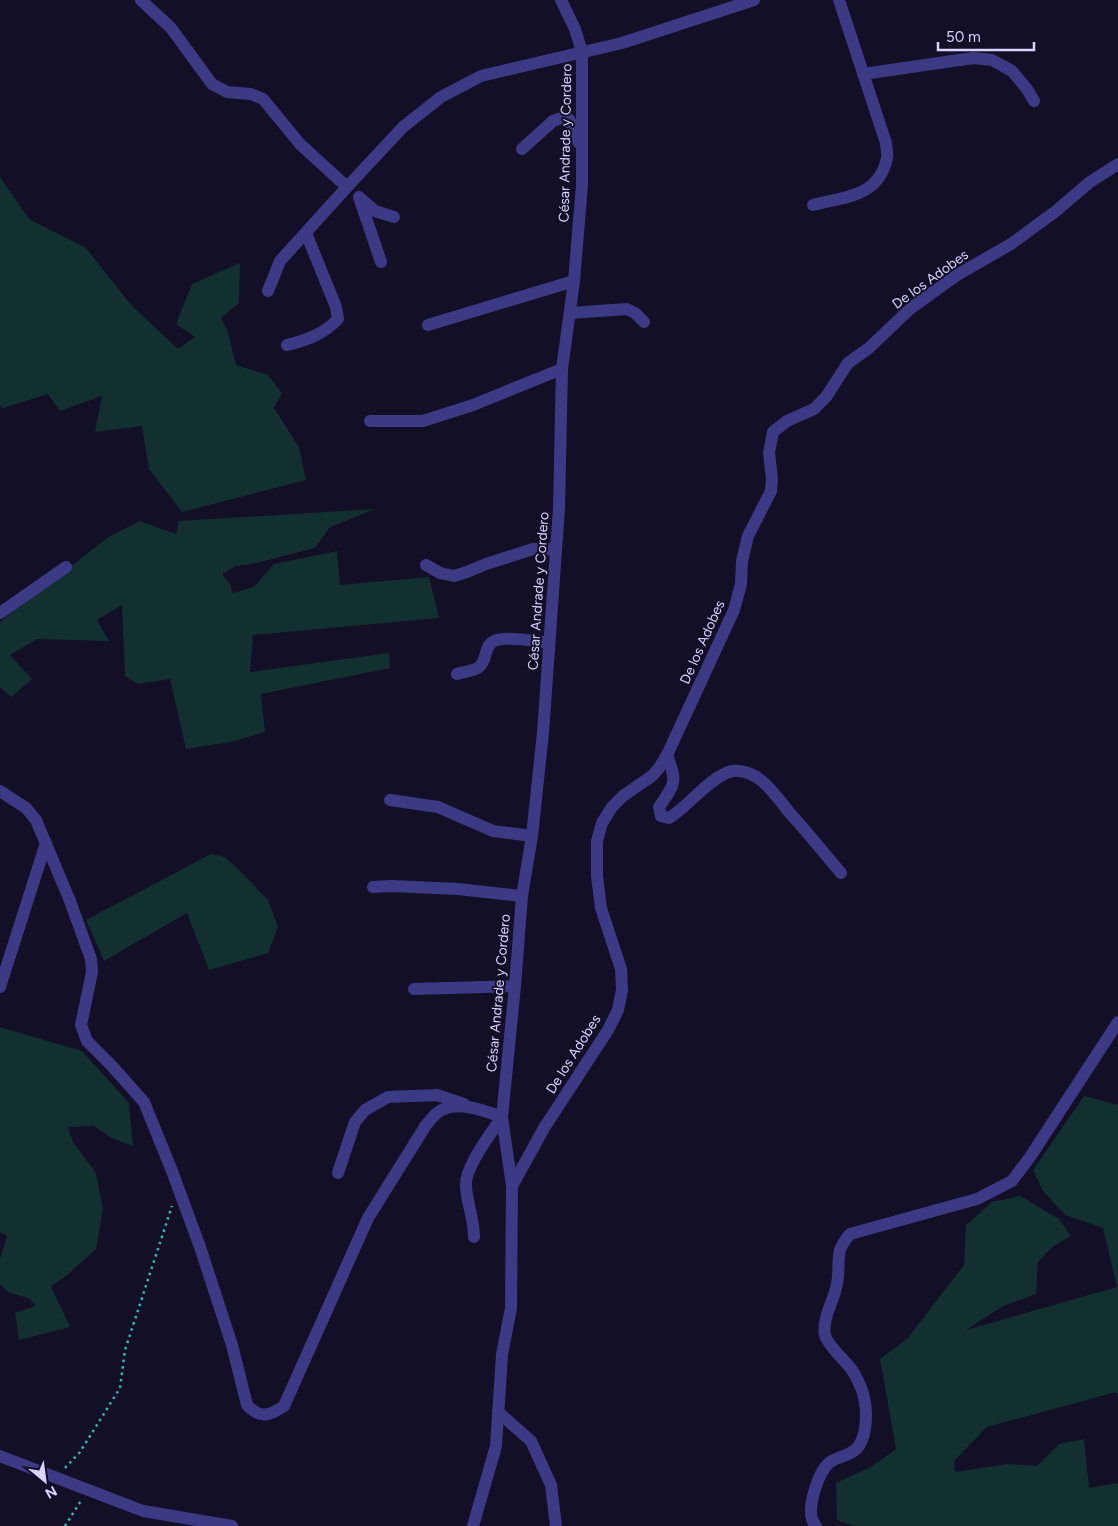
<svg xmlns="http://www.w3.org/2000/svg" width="1118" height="1526" font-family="Figtree,sans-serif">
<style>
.green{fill:#12302f}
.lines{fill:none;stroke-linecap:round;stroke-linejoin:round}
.path{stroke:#2fb8b0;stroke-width:2.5;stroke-dasharray:2.5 4;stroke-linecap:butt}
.minor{stroke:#3d3a85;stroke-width:12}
.labels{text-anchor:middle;stroke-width:4;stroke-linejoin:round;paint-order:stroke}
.street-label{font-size:14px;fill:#d9d4ff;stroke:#130f26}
</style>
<rect width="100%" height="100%" fill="#130f26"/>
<g class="green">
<polygon points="0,177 29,219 86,248 131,305 178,349 195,337 176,324 192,284 240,263 239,303 221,318 228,332 236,365 268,375 282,393 274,408 299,447 306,480 182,512 149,469 142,426 95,432 102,396 60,411 48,394 3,408 0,405"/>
<polygon points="375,509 330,527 315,548 252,564 236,566 222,574 230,584 233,593 254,587 274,564 337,551 340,585 429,577 439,618 253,635 250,672 389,653 390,668 261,694 265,732 231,742 186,749 170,679 138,684 125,676 122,605 97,620 109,641 37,639 10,655 32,679 11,697 0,687 0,622 107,538 140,521 176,534 179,521"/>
<polygon points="211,854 225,857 239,870 268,900 278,927 268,953 209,970 187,913 104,961 86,920"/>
<polygon points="0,1027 82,1051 129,1103 133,1146 112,1138 94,1126 68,1127 73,1142 96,1173 103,1209 96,1249 66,1276 51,1286 70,1327 19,1340 15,1313 35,1306 30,1299 8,1292 0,1284 0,1259 7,1236 0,1232"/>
<polygon points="1084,1096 1118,1105 1118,1397 1116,1392 987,1427 954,1461 955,1472 1007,1464 1037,1466 1059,1444 1084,1439 1089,1488 1118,1483 1118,1526 854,1526 837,1520 836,1483 871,1467 896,1449 880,1359 907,1339 964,1265 966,1225 992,1202 1020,1196 1059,1219 1071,1236 1052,1247 1038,1262 1036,1294 1003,1306 966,1330 1117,1287 1103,1228 1065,1215 1043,1191 1033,1170"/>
</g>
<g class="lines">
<g class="path">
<polyline points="65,1468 80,1452 120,1388 125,1350 172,1206"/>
<polyline points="65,1526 82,1499"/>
</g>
<g class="minor">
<polyline points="141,0 171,28 212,84 227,92 251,94 263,99 300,144 347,187 403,127 441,97 481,76 622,43 754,0"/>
<polyline points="863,74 973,58 992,60 1012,71 1027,89 1034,101"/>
<polyline points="522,149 553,121 564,117 569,119 579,143"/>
<polyline points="359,197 381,262"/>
<polyline points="360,198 375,211 394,217"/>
<path d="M813,205C844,197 879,197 887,158C888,154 886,147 886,143L839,0"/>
<polyline points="268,291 280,261 347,187"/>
<polyline points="570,313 627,309 635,313 644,322"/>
<polyline points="428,325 574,281"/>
<path d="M287,345C307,340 324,334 338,319L336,307L306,233"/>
<polyline points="370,421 423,421 473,405 562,369"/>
<polyline points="426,565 440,573 454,576 467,572 486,564 533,549 556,549"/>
<polyline points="0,613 66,567"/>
<path d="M457,674C463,672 475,671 479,667C488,660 483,647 494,641C504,636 538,641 549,643"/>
<path d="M667,755C677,782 676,783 659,807L661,816L669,818C690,805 703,784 726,773C735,768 750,772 758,778C770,786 780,801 789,812C807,832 824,853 841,873"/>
<path d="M0,791L26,808L36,820L70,901L91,959L92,972L81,1025L87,1041L111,1065L144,1102L172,1171L200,1247L232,1345L247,1405C260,1419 269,1416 284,1406L368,1218L426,1125C429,1122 433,1116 437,1113C455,1099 483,1110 502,1117C492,1132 464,1168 466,1186C467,1204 474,1219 474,1237"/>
<polyline points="390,800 438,807 493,831 532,836"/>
<polyline points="373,887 391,886 458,889 522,896"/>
<polyline points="0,987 46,843"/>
<polyline points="414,989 515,986"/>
<polyline points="338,1173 355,1122 365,1110 388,1097 437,1095 464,1104"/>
<polyline points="512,1186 544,1128 608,1030 618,1010 622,990 621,969 601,908 597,876 597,841 602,823 612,807 623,796 652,776 659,768 667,755 734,610 741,584 742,561 748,536 771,491 772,479 769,453 773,432 787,421 814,409 826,397 848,363 869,348 911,308 957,275 1011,244 1056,211 1090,182 1118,164"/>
<polyline points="498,1412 531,1441 551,1485 556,1526"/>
<polyline points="0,1456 143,1511 232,1526"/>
<polyline points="473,1526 496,1446 502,1355 511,1308 512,1186 502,1117 515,986 522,896 532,836 543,733 559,508 562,369 574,281 582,185 582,52 575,29 561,0"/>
<path d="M816,1526C814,1524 813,1522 812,1519C808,1506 818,1472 829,1463C839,1455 850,1457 858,1447C865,1438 866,1425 866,1414C866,1397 859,1378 848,1365C842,1358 827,1344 825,1335C822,1319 833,1302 836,1288C840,1276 837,1262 840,1250C842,1244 847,1238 850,1234L977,1199L1012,1181L1030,1157L1118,1022"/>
</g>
</g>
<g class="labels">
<g class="street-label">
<text transform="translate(565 143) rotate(-89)" y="5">César Andrade y Cordero</text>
<text transform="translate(930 279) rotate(-36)" y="5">De los Adobes</text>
<text transform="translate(538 591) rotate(-86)" y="5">César Andrade y Cordero</text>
<text transform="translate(702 642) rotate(-66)" y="5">De los Adobes</text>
<text transform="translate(498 993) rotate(-85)" y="5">César Andrade y Cordero</text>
<text transform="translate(573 1054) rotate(-58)" y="5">De los Adobes</text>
</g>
</g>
<g transform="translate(45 1481) rotate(151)" stroke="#130f26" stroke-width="4" paint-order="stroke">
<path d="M0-4L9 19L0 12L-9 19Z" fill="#d9d4ff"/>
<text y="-8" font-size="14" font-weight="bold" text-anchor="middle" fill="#d9d4ff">N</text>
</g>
<path d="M938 42v8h96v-8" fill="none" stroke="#d9d4ff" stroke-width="2.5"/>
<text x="946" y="42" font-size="15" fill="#d9d4ff" stroke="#130f26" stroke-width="4" paint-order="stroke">50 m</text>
</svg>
